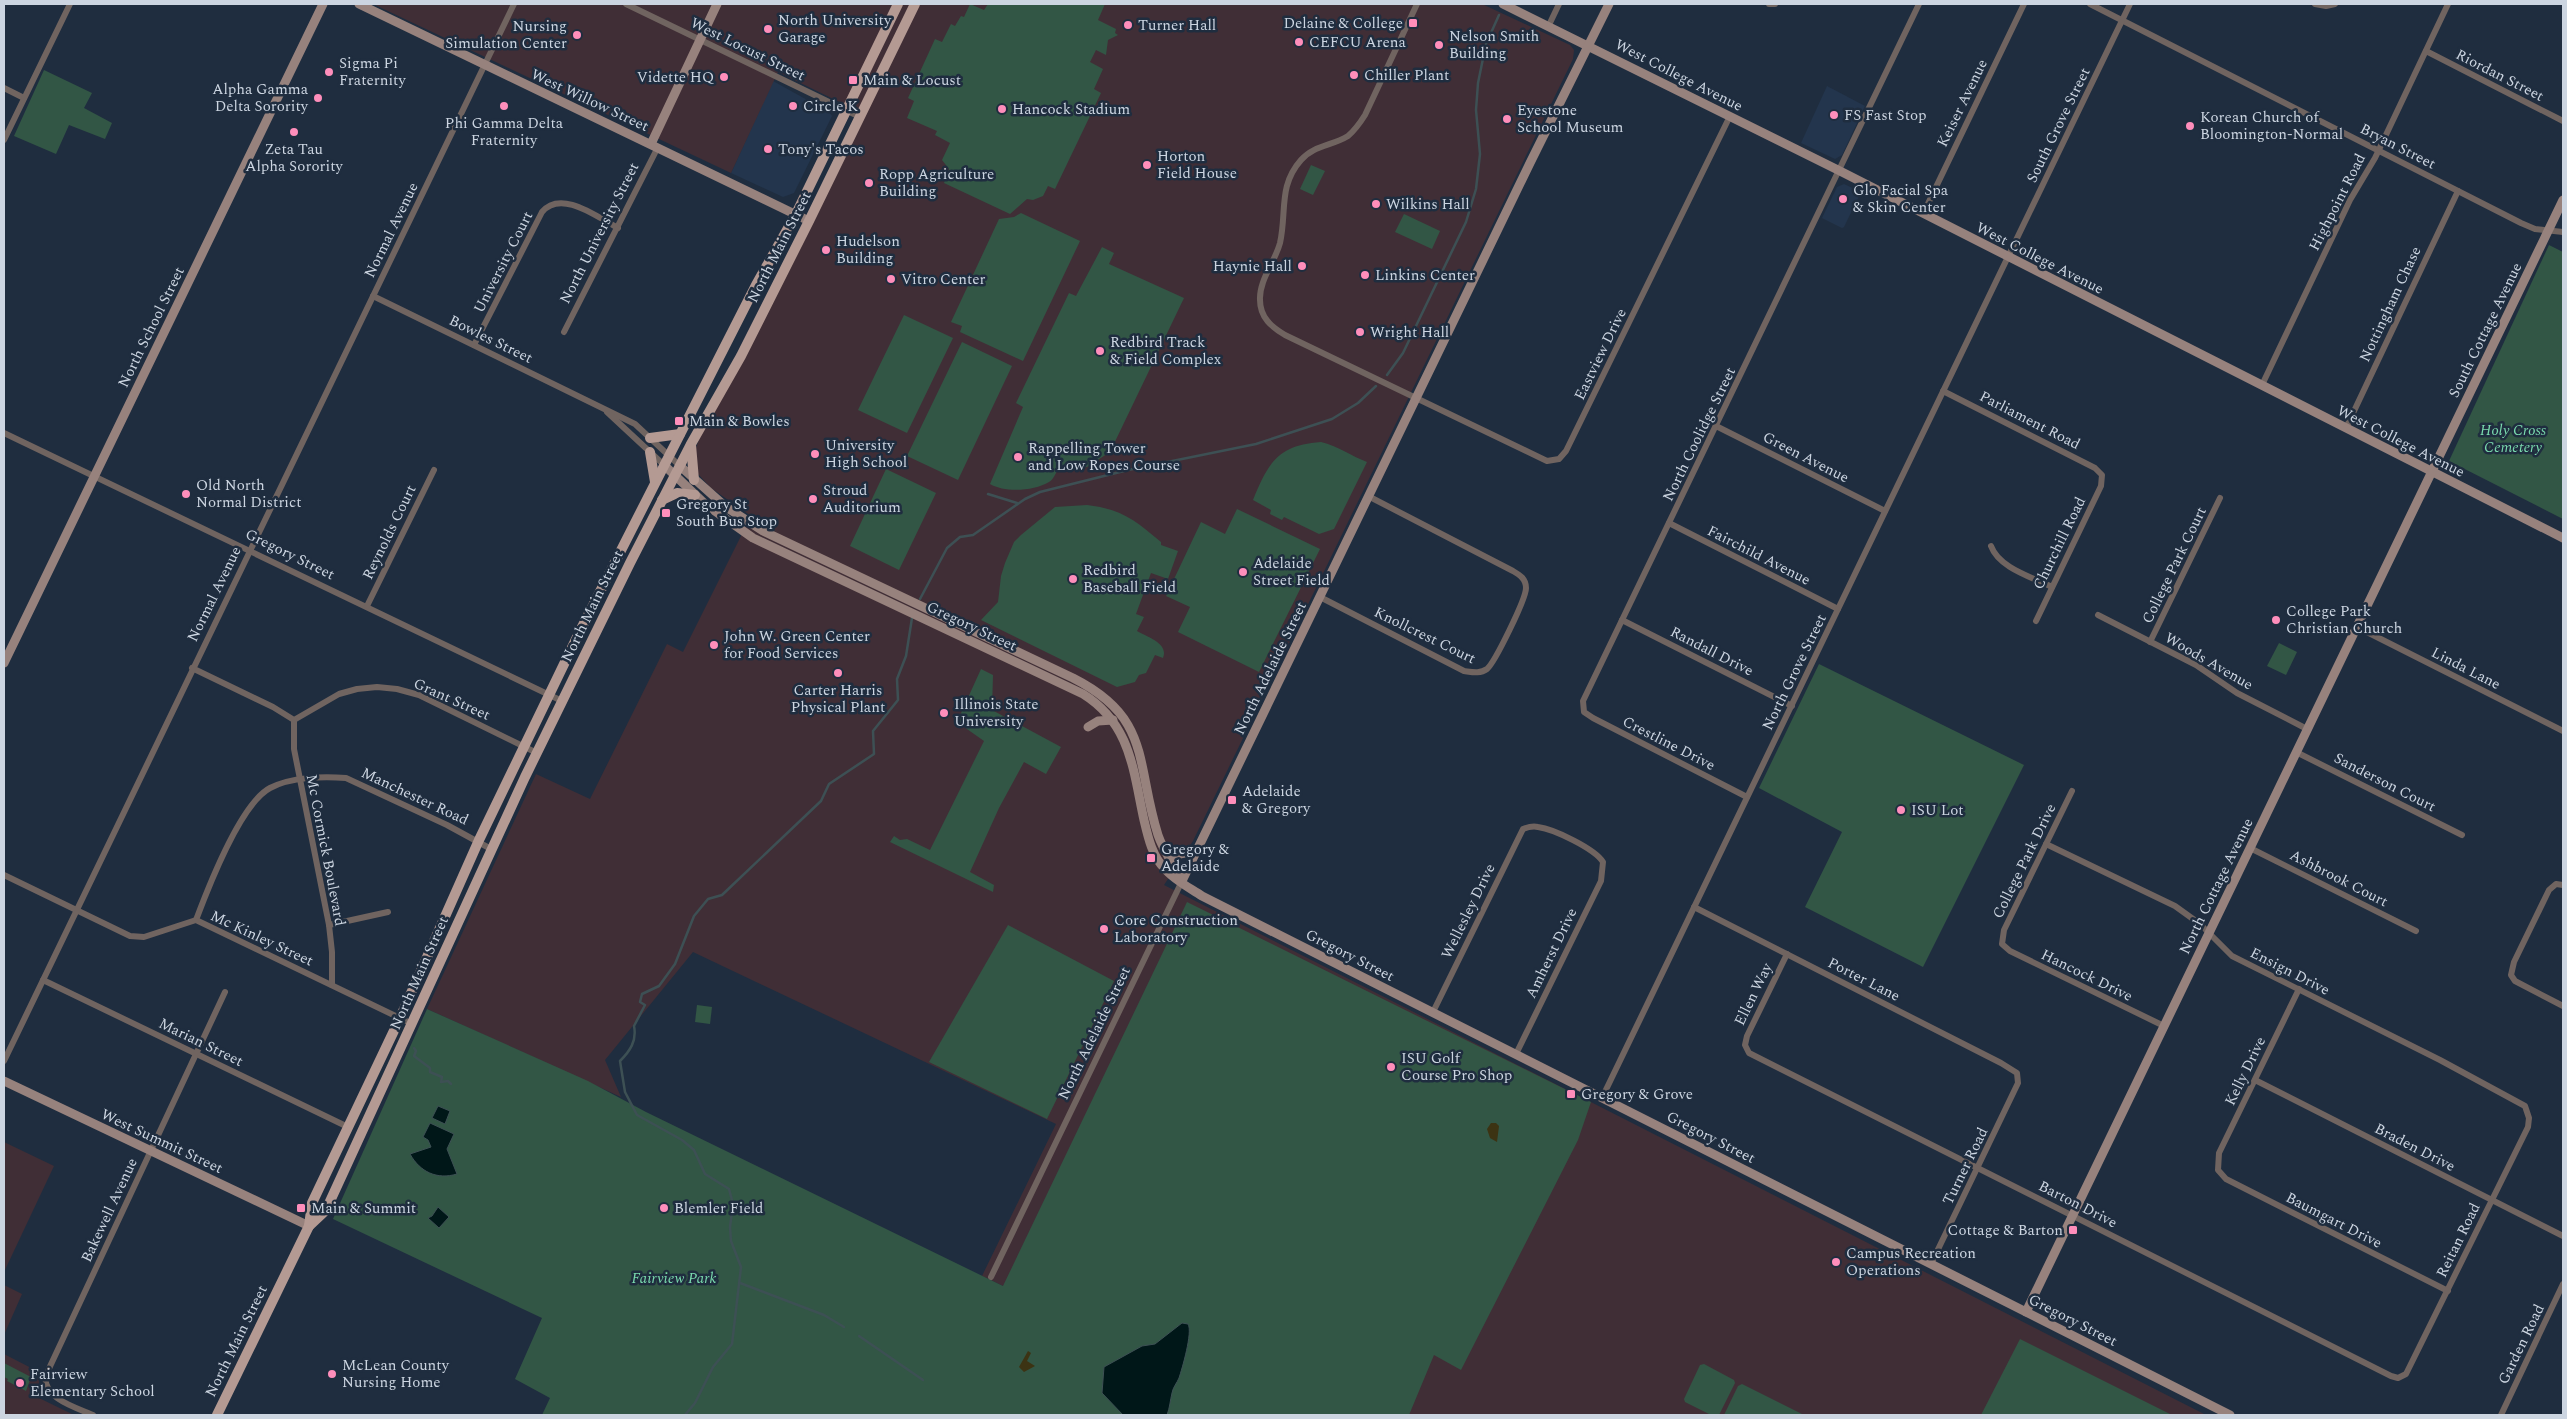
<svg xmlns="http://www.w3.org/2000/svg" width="2567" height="1419" font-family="Spectral,serif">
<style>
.built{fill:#23354d}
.education{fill:#402e36}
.green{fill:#325645}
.sand{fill:#3c3313}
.water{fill:#001718;stroke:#3d5054}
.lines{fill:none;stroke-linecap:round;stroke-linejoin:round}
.stream{stroke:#3d5054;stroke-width:2.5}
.street{stroke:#706460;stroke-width:6}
.secondary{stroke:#97827d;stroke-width:9}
.primary{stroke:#b49a93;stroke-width:10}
.poi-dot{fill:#fe8ebb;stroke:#1f2d3f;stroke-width:2}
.labels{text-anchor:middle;stroke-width:5;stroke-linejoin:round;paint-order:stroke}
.poi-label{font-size:15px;fill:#ccd5e1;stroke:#1f2d3f;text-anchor:start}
.street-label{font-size:15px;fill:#ccd5e1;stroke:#1f2d3f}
.park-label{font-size:15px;font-style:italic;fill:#7adaae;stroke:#1f2d3f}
</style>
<rect width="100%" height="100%" fill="#1f2d3f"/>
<g class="built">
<polygon points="773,81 829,112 832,116 794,193 783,197 731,173"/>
<polygon points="1827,86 1865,106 1842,155 1835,159 1801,143"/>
<polygon points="1844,184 1861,192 1844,227 1842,228 1822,218 1837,187"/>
</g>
<g class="education">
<polygon points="373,4 1482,4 1570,45 1574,50 1573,59 1193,841 1164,885 2206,1415 939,1415 1003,1286 982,1276 1056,1124 693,952 605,1060 621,1097 427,1009 536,774 590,799 667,644 683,652 751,516 711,488 698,474 694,453 701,434 864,114 778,72 731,173"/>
<polygon points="4,1142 54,1166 4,1272"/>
<polygon points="4,1285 22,1294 4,1335"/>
<polygon points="4,1354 39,1372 39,1398 74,1415 4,1415"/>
</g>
<g class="green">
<polygon points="970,4 984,10 988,4 1105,4 1098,20 1116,29 1115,33 1118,35 1108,40 1106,55 1096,50 1090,62 1103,69 1094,89 1101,93 1055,189 1048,186 1043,196 1033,200 1027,199 1010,214 944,183 949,169 942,160 950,143 935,135 937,131 907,118 914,101 908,98 935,39 942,42 951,24 955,26 961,16 964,17"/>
<polygon points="44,70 92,93 84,108 112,123 105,139 69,125 56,154 14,136"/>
<polygon points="1311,165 1325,171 1313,195 1300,189"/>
<polygon points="1021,213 1080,241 1023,361 960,332 962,326 951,322 999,219 1014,217"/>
<polygon points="1404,214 1440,231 1432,249 1395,232"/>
<polygon points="2549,245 2563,252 2563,519 2449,461"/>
<path d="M1102,247L1114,253L1109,264L1184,298L1110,452L1087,467L1058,469C1056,473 1053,480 1049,482C1034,491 1005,493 990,484L1023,407L1016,403L1069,293L1076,296Z"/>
<polygon points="904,315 953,338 907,433 858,410"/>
<polygon points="962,342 1012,366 958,480 907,456"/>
<path d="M1321,442C1338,446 1351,456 1367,462L1334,529L1319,534L1284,517L1282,520L1270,514L1271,510L1253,500C1268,463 1278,445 1321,442Z"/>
<polygon points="886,469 936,493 899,570 850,546"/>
<path d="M1087,505C1121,509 1135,520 1161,542V545L1178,551L1168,579L1151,573L1136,614L1144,617L1137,631C1147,637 1169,643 1163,658L1155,655L1146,673L1139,675L1135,682L1117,687L981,620L998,602L1001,576L1005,563L1014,542L1021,535L1055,507Z"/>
<polygon points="1237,509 1320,549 1259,672 1178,632 1190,607 1166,596 1201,522 1225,534"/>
<polygon points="2279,643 2297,652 2286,675 2267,666"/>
<polygon points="1819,664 2024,765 1923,967 1805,907 1842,832 1759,788"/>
<polygon points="981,669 993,675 992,710 1061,747 1046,774 1024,762 999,808 970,872 994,885 993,892 890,842 894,836 900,840 907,839 930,850 984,741 957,722"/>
<polygon points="1187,902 1591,1102 1578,1140 1461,1370 1434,1355 1409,1415 542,1415 550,1398 515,1379 542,1318 333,1219 427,1009 588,1081 646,1112 1003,1286"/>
<polygon points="1008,925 1114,981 1047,1119 929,1062"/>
<polygon points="697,1005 712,1007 710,1024 695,1022"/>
<polygon points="2020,1339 2172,1415 1981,1415"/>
<polygon points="4,1363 31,1377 26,1391 7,1381 8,1379 4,1377"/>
<polygon points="1704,1364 1734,1380 1735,1383 1719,1415 1711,1415 1685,1402 1684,1399 1700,1365"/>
<polygon points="1742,1384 1804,1415 1724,1415 1738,1386"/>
</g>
<g class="sand">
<polygon points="1491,1123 1496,1123 1499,1126 1497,1142 1490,1138 1487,1129"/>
<polygon points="1028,1351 1031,1353 1027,1361 1035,1366 1024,1372 1019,1367"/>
</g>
<g class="water">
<polygon points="438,1106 450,1111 445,1124 432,1118"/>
<path d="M430,1123L454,1134L447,1149L457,1174C437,1180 420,1172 410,1154L431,1147L428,1140L423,1137Z"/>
<polygon points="438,1207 449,1217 439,1228 428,1218 432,1216"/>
<path d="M1182,1323L1188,1324C1193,1332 1182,1369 1179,1378C1177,1383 1173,1387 1172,1393C1170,1401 1170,1407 1167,1415H1123L1102,1393L1104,1367L1142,1346L1155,1344Z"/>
</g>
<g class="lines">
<g class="stream">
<polyline points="1387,375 1403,353 1466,222 1476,189 1480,154 1476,110 1478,83 1486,44 1499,15"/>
<polyline points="988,494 1017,503"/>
<polyline points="920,599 947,548 960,537 973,535 1025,499 1040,492 1128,470 1256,444 1332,419 1358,403 1376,386"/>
<polyline points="414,1048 416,1051 414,1056 430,1068 430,1072 442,1077 441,1082 448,1081 451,1084"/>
<polyline points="740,1283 824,1315 844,1327"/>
<polyline points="859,1336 923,1380"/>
<path d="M685,1415L695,1403L713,1367L732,1344L741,1267L731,1241L730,1227L733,1204L729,1189L705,1174L694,1150L682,1140L637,1115L625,1092L620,1061C630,1051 637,1041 634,1026L645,1005L640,1002L642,994L659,986L675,964L694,916L708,899L722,895L821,801L829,784L874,754L873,731L898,700L897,679L906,656L912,618"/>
</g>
<g class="street">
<polyline points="626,4 860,117"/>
<path d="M1417,4L1365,115C1360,123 1355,130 1348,136C1332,146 1314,145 1301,160C1278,186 1287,212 1280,243C1275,262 1259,280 1260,300C1260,318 1272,327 1285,335L1547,461L1559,459L1566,451L1730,116"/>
<polyline points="1769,4 1775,4"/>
<polyline points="2090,4 2521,223 2535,229 2563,232"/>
<polyline points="2315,4 2326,6 2335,4"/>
<polyline points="1549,25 1559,4"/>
<polyline points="2426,51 2563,121"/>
<polyline points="4,88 24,98"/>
<polyline points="4,140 70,4"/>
<polyline points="1923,214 2024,4"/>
<polyline points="373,296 635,424 680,466"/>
<polyline points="564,332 658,147"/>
<path d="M474,345L542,212C561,189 597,217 618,228"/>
<polyline points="2262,385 2350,200 2375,158 2448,4"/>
<polyline points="1943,391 2095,468 2102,475 2101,486 2036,621"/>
<polyline points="607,412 664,465"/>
<polyline points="1716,426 1885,511"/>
<polyline points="2346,428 2458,191"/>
<polyline points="4,433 562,701"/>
<polyline points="1669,523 1838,609"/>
<path d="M1991,546C1999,568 2032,577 2052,587"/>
<path d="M1320,597L1464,671C1472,672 1480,674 1487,669C1495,662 1526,599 1526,588C1526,579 1520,575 1513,571L1368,496"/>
<polyline points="367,606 434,470"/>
<polyline points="2098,615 2196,665 2237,693 2307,729"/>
<polyline points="1622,620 1792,706"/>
<polyline points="2357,627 2563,731"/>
<polyline points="2150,642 2220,498"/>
<polyline points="192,668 273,707 294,720 339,694 357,689 377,687 397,689 419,695 537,753"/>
<polyline points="294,720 294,749 329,925 332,952 332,985"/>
<polyline points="2296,752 2462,835"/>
<polyline points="2072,791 2004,930 2002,944 2010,951 2164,1026"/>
<polyline points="1747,797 1593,718 1584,712 1583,701 1919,4"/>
<polyline points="2250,848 2416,931"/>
<polyline points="4,875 130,936 144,937 196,920 406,1021"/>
<polyline points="2563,885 2556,884 2549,890 2514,962 2511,975 2515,981 2563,1006"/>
<polyline points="1694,907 2001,1063 2017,1073 2018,1083 1931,1264"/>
<path d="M196,920C208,888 240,804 270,788C291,777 323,776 346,778L447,825L491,849"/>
<polyline points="329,925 388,912"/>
<polyline points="1787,954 1747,1036 1745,1045 1749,1053 2391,1376 2398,1378 2406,1374 2528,1127 2529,1118 2525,1106 2440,1060 2232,956 2200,924 2175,906 2046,844"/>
<polyline points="43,980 348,1127"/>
<polyline points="2299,989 2219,1153 2218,1170 2226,1179 2448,1291"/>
<path d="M1433,1012L1523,829C1528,827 1533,826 1538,827C1554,829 1595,849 1603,862L1601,881L1516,1054"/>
<polyline points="4,1061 514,4"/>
<polyline points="2255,1080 2563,1236"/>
<polyline points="1602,1098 2130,4"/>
<polyline points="991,1277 1182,881"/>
<path d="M93,1415C77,1408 41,1398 46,1375L225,992"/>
<polyline points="2501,1415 2563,1284"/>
</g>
<g class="secondary">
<polyline points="359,4 809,221"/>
<polyline points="1503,4 1840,171 2563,538"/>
<polyline points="651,144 717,4"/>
<path d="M664,465L705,504L753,538L1083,694C1131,724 1133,770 1144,820C1148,837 1152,856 1165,869C1174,880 1190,888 1202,896L2230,1415"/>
<path d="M680,466L726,507L763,531L1073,678C1152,718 1135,762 1158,835C1163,850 1173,864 1181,879"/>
<polyline points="4,663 323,4"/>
<polyline points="1088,727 1098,721 1113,720"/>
<polyline points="1166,850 1174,855 1196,851"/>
<polyline points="1182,881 1530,163 1609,4"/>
<polyline points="4,1081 309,1226"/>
<polyline points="2026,1312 2563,200"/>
</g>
<g class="primary">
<polyline points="650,438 680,434"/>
<polyline points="691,445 694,480"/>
<polyline points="650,452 655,482"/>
<polyline points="662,500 677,493 695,495"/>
<polyline points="309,1226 326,1210 525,777 630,563 691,444 741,356 809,221 915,4"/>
<polyline points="217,1415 309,1226 312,1203 400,1018 479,840 579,633 756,285 796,214 898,4"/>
</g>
</g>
<g class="poi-dot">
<rect x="1408" y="18" width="10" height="10" rx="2.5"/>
<circle cx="1128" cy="25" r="5"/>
<circle cx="768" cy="29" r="5"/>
<circle cx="577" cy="35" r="5"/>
<circle cx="1299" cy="42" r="5"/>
<circle cx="1439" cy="45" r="5"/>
<circle cx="329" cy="72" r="5"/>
<circle cx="1354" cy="75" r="5"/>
<circle cx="724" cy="77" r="5"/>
<rect x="848" y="75" width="10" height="10" rx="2.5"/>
<circle cx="318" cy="98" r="5"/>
<circle cx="504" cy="106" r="5"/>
<circle cx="793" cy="106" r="5"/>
<circle cx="1002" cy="109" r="5"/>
<circle cx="1834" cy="115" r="5"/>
<circle cx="1507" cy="119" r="5"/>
<circle cx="2190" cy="126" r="5"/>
<circle cx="294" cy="132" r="5"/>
<circle cx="768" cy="149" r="5"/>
<circle cx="1147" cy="165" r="5"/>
<circle cx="869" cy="183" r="5"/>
<circle cx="1843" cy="199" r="5"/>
<circle cx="1376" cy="204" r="5"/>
<circle cx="826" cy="250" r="5"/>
<circle cx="1302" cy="266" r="5"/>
<circle cx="1365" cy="275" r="5"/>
<circle cx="891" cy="279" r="5"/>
<circle cx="1360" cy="332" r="5"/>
<circle cx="1100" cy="351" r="5"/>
<rect x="674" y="416" width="10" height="10" rx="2.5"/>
<circle cx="815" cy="454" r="5"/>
<circle cx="1018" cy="457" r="5"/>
<circle cx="186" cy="494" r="5"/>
<circle cx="813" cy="499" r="5"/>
<rect x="661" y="508" width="10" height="10" rx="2.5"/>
<circle cx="1243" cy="572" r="5"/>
<circle cx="1073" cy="579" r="5"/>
<circle cx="2276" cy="620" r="5"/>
<circle cx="714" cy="645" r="5"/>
<circle cx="838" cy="673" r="5"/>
<circle cx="944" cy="713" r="5"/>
<rect x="1227" y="795" width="10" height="10" rx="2.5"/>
<circle cx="1901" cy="810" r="5"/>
<rect x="1146" y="853" width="10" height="10" rx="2.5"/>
<circle cx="1104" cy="929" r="5"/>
<circle cx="1391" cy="1067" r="5"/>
<rect x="1566" y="1089" width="10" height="10" rx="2.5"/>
<rect x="296" y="1203" width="10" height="10" rx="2.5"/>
<circle cx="664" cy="1208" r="5"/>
<rect x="2068" y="1225" width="10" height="10" rx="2.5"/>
<circle cx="1836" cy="1262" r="5"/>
<circle cx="332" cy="1374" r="5"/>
<circle cx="20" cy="1383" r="5"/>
</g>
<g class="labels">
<g class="poi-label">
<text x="778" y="25">North University<tspan x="778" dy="17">Garage</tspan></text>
<text x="1403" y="28" text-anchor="end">Delaine &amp; College</text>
<text x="1138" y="30">Turner Hall</text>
<text x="567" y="31" text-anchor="end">Nursing<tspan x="567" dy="17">Simulation Center</tspan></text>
<text x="1449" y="41">Nelson Smith<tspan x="1449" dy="17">Building</tspan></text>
<text x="1309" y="47">CEFCU Arena</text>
<text x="339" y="68">Sigma Pi<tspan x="339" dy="17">Fraternity</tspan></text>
<text x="1364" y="80">Chiller Plant</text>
<text x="714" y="82" text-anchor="end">Vidette HQ</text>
<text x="863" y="85">Main &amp; Locust</text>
<text x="308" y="94" text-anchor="end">Alpha Gamma<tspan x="308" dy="17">Delta Sorority</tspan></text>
<text x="803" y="111">Circle K</text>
<text x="1012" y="114">Hancock Stadium</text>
<text x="1517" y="115">Eyestone<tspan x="1517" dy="17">School Museum</tspan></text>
<text x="1844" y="120">FS Fast Stop</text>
<text x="2200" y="122">Korean Church of<tspan x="2200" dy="17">Bloomington-Normal</tspan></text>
<text x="504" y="128" text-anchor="middle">Phi Gamma Delta<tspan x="504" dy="17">Fraternity</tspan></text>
<text x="294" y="154" text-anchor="middle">Ζeta Tau<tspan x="294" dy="17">Alpha Sorority</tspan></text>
<text x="778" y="154">Tony's Tacos</text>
<text x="1157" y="161">Horton<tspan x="1157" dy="17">Field House</tspan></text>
<text x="879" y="179">Ropp Agriculture<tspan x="879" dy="17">Building</tspan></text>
<text x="1853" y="195">Glo Facial Spa<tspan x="1853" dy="17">&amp; Skin Center</tspan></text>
<text x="1386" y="209">Wilkins Hall</text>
<text x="836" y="246">Hudelson<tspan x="836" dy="17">Building</tspan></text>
<text x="1292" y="271" text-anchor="end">Haynie Hall</text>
<text x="1375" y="280">Linkins Center</text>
<text x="901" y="284">Vitro Center</text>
<text x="1370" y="337">Wright Hall</text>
<text x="1110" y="347">Redbird Track<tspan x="1110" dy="17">&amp; Field Complex</tspan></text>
<text x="689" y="426">Main &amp; Bowles</text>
<text x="825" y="450">University<tspan x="825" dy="17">High School</tspan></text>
<text x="1028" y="453">Rappelling Tower<tspan x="1028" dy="17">and Low Ropes Course</tspan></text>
<text x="196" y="490">Old North<tspan x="196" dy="17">Normal District</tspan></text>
<text x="823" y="495">Stroud<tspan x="823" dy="17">Auditorium</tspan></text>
<text x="676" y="509">Gregory St<tspan x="676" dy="17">South Bus Stop</tspan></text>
<text x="1253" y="568">Adelaide<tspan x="1253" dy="17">Street Field</tspan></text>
<text x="1083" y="575">Redbird<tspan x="1083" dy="17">Baseball Field</tspan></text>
<text x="2286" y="616">College Park<tspan x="2286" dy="17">Christian Church</tspan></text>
<text x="724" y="641">John W. Green Center<tspan x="724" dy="17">for Food Services</tspan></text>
<text x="838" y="695" text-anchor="middle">Carter Harris<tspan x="838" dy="17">Physical Plant</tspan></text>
<text x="954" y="709">Illinois State<tspan x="954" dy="17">University</tspan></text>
<text x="1242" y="796">Adelaide<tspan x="1242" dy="17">&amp; Gregory</tspan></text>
<text x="1911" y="815">ISU Lot</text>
<text x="1161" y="854">Gregory &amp;<tspan x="1161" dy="17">Adelaide</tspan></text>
<text x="1114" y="925">Core Construction<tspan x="1114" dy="17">Laboratory</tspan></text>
<text x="1401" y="1063">ISU Golf<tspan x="1401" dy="17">Course Pro Shop</tspan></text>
<text x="1581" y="1099">Gregory &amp; Grove</text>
<text x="311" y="1213">Main &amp; Summit</text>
<text x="674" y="1213">Blemler Field</text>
<text x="2063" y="1235" text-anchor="end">Cottage &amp; Barton</text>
<text x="1846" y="1258">Campus Recreation<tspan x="1846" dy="17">Operations</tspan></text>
<text x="342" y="1370">McLean County<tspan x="342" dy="17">Nursing Home</tspan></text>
<text x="30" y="1379">Fairview<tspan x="30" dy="17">Elementary School</tspan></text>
</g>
<g class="street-label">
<text transform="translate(748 49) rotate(26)" y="5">West Locust Street</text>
<text transform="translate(1679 75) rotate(27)" y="5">West College Avenue</text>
<text transform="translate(2500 75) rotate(27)" y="5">Riordan Street</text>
<text transform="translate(590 100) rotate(25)" y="5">West Willow Street</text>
<text transform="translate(1962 103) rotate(-64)" y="5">Keiser Avenue</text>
<text transform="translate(2058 125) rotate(-64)" y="5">South Grove Street</text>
<text transform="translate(2398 146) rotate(27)" y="5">Bryan Street</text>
<text transform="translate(2337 202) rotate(-63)" y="5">Highpoint Road</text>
<text transform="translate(391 230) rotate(-64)" y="5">Normal Avenue</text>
<text transform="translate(599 233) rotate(-63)" y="5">North University Street</text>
<text transform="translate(779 247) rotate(-63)" y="5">North Main Street</text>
<text transform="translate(2040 258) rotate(27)" y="5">West College Avenue</text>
<text transform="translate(503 262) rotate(-63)" y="5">University Court</text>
<text transform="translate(2390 304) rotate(-65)" y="5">Nottingham Chase</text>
<text transform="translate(151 327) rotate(-64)" y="5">North School Street</text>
<text transform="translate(2485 330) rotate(-64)" y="5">South Cottage Avenue</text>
<text transform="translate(491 339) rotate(26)" y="5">Bowles Street</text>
<text transform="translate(1600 354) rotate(-64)" y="5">Eastview Drive</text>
<text transform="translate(2030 420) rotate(27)" y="5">Parliament Road</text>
<text transform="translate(1699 434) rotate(-64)" y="5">North Coolidge Street</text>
<text transform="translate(2401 441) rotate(27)" y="5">West College Avenue</text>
<text transform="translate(1806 457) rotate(27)" y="5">Green Avenue</text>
<text transform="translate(389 532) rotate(-64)" y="5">Reynolds Court</text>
<text transform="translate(2059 543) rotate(-64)" y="5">Churchill Road</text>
<text transform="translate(290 554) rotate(26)" y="5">Gregory Street</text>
<text transform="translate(1759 555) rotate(27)" y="5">Fairchild Avenue</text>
<text transform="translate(2174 565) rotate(-64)" y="5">College Park Court</text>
<text transform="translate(214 594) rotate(-64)" y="5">Normal Avenue</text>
<text transform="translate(592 606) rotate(-64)" y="5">North Main Street</text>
<text transform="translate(972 626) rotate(25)" y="5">Gregory Street</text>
<text transform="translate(1425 635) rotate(26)" y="5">Knollcrest Court</text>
<text transform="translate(1712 651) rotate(27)" y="5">Randall Drive</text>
<text transform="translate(2209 661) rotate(30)" y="5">Woods Avenue</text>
<text transform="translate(1270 668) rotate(-64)" y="5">North Adelaide Street</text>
<text transform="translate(2466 668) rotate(27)" y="5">Linda Lane</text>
<text transform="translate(1794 672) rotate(-64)" y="5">North Grove Street</text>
<text transform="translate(452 699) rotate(24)" y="5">Grant Street</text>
<text transform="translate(1669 743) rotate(27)" y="5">Crestline Drive</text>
<text transform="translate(2385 782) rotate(27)" y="5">Sanderson Court</text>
<text transform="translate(415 796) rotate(25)" y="5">Manchester Road</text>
<text transform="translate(326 850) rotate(79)" y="5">Mc Cormick Boulevard</text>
<text transform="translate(2024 861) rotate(-64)" y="5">College Park Drive</text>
<text transform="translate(2339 878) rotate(27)" y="5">Ashbrook Court</text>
<text transform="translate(2216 886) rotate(-64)" y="5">North Cottage Avenue</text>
<text transform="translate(1468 911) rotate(-64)" y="5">Wellesley Drive</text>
<text transform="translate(262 938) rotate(25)" y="5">Mc Kinley Street</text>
<text transform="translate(1551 953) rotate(-64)" y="5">Amherst Drive</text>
<text transform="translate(1350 955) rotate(27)" y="5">Gregory Street</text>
<text transform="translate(2290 971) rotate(27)" y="5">Ensign Drive</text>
<text transform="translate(419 973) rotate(-66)" y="5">North Main Street</text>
<text transform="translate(2087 975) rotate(26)" y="5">Hancock Drive</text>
<text transform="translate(1864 979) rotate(27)" y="5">Porter Lane</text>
<text transform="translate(1753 994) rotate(-64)" y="5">Ellen Way</text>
<text transform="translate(1094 1033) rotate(-64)" y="5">North Adelaide Street</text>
<text transform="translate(201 1042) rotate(26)" y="5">Marian Street</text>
<text transform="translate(2245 1071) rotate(-64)" y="5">Kelly Drive</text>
<text transform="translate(1711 1137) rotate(27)" y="5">Gregory Street</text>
<text transform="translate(162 1141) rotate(25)" y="5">West Summit Street</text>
<text transform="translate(2415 1147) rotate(27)" y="5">Braden Drive</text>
<text transform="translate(1965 1166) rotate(-64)" y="5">Turner Road</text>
<text transform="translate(2078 1204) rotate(27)" y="5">Barton Drive</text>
<text transform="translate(109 1210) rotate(-65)" y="5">Bakewell Avenue</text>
<text transform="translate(2334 1220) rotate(27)" y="5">Baumgart Drive</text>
<text transform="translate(2458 1240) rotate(-64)" y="5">Reitan Road</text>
<text transform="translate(2073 1320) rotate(27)" y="5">Gregory Street</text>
<text transform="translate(236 1341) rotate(-64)" y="5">North Main Street</text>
<text transform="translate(2521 1344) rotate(-64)" y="5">Garden Road</text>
</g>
<g class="park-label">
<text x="2513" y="435">Holy Cross<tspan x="2513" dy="17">Cemetery</tspan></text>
<text x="674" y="1283">Fairview Park</text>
</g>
</g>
<rect width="2567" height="1419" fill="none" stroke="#ccd5e1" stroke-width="10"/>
</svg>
